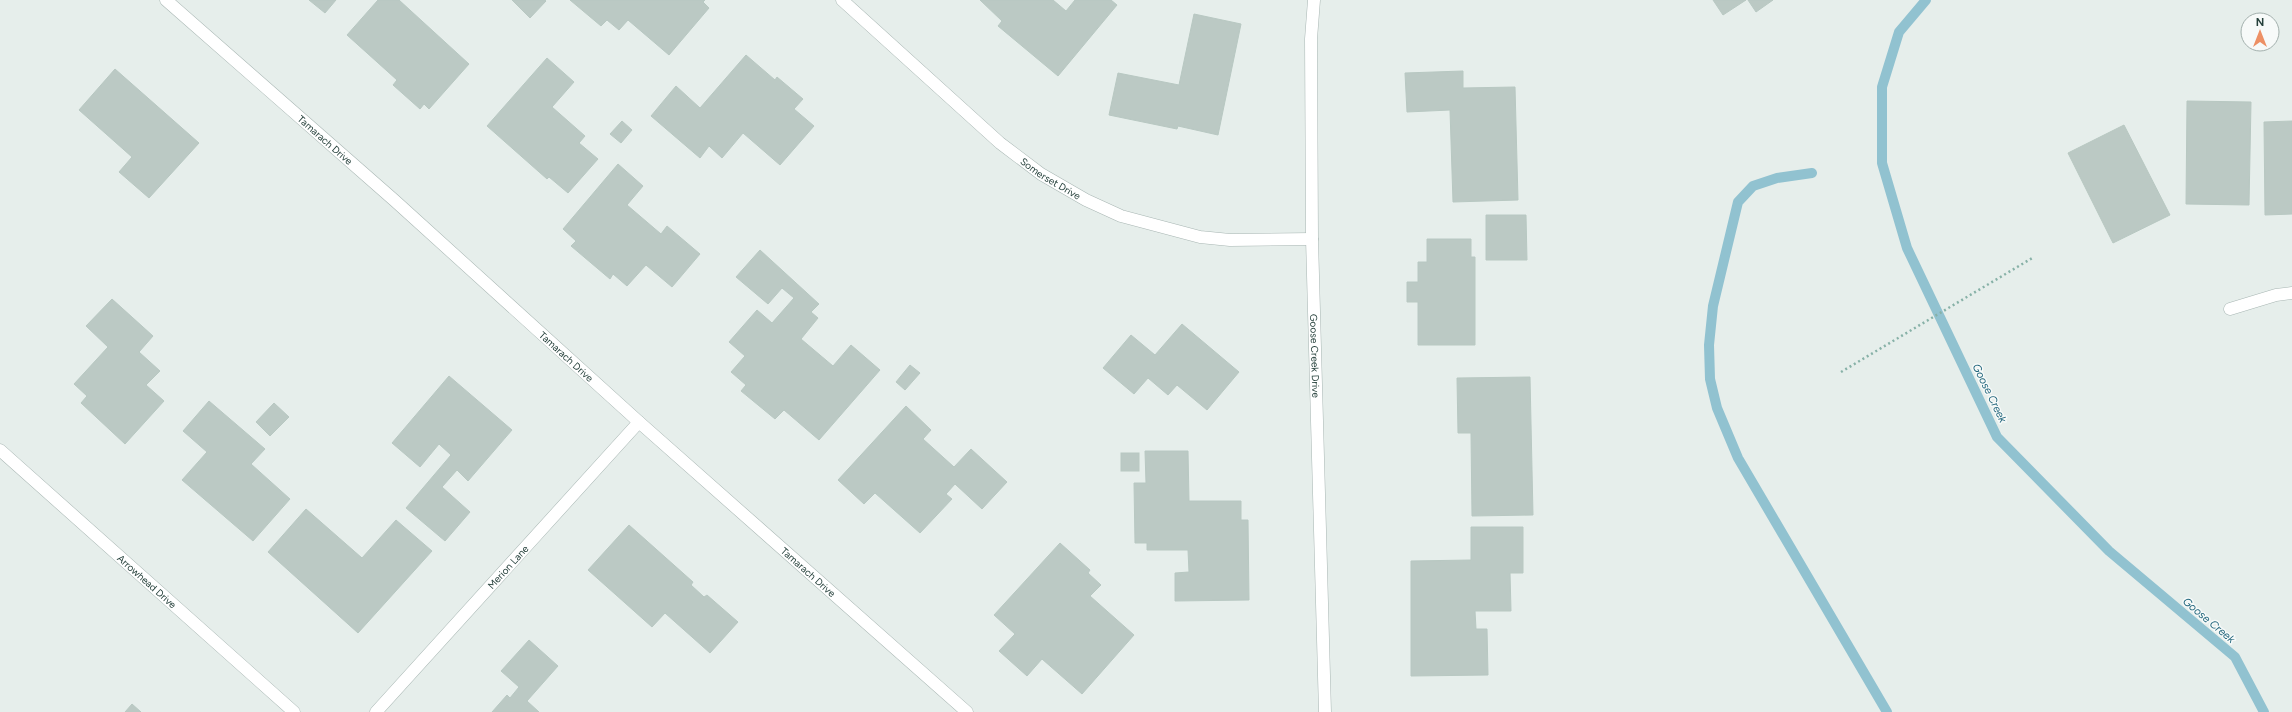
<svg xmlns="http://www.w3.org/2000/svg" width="2292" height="712" font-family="Figtree,sans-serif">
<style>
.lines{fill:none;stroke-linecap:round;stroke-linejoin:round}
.stream{stroke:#91c2d0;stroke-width:10}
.building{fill:#bbc9c4;stroke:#b8c8c2}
.minor-casing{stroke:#a8b6b3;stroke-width:13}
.path{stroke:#87b1a7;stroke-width:2.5;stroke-dasharray:2 3;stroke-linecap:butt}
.minor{stroke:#fff;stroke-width:12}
.labels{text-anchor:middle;stroke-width:3;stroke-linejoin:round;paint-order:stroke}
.street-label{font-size:10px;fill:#25403b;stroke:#f7faf9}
.water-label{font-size:11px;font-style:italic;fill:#20657b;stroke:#f7faf9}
</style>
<rect width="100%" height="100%" fill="#e6eeeb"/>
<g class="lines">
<g class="stream">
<polyline points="1926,0 1899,32 1882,87 1882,163 1907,248 1997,437 2109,551 2235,657 2264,712"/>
<polyline points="1812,173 1777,178 1753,186 1738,202 1713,306 1709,345 1710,379 1717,408 1738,458 1887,712"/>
</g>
</g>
<g class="building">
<polygon points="309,0 336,0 325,13"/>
<polygon points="378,0 399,0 469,64 429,109 424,104 420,109 393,85 397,80 347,35"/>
<polygon points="512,0 545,0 546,1 530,18"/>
<polygon points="570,0 705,0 703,2 709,8 669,55 628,20 619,30 607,20 601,26"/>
<polygon points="980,0 1053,0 1066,11 1075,0 1111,0 1117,5 1058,76 998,26 1002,21"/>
<polygon points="1713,0 1746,0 1723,15"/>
<polygon points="1748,0 1773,0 1756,12"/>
<polygon points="1194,14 1241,24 1218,135 1178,126 1177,129 1109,115 1118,73 1179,85"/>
<polygon points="746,55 775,80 777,77 803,99 794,109 814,126 780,165 743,133 722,158 709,146 700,158 651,116 676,86 700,108"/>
<polygon points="547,58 574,82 552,107 585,136 579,143 598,159 568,193 549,177 547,179 487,126"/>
<polygon points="115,69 199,143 149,198 119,172 132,157 79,110"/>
<polygon points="1463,71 1463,88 1515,87 1518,200 1453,202 1450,110 1407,112 1405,73"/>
<polygon points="2187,101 2251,102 2249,205 2186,204"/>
<polygon points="622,121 632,130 621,143 610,134"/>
<polygon points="2292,121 2292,214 2265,215 2264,122"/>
<polygon points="2124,125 2170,215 2113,243 2068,153"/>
<polygon points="618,164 643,186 627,205 661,234 667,226 700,254 672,287 646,265 627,286 613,274 610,279 571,246 576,241 563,229"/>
<polygon points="1486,215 1526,215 1527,260 1486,260"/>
<polygon points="1427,239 1471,239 1471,257 1475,257 1475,345 1418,345 1418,302 1407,302 1407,282 1418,282 1418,262 1427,262"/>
<polygon points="760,250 819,304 811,312 818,318 801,339 833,366 851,345 880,370 819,440 784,410 775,419 741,391 746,385 731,372 745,356 729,342 757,310 772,323 794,298 782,288 768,304 736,277"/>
<polygon points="112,299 153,336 139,352 160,371 146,385 164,401 125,444 81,403 87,396 74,384 108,347 86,326"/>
<polygon points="1182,324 1239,372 1207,410 1177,385 1168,395 1148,378 1134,394 1103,368 1131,335 1155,355"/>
<polygon points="910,365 920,373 905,390 896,382"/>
<polygon points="449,376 512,430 468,481 457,470 442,487 470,512 445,541 406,508 451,455 439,444 420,467 392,443"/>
<polygon points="1530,377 1533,515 1472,516 1471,433 1458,433 1457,378"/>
<polygon points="209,401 265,449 251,464 290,499 253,541 182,480 207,452 183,431"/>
<polygon points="274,403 289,417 270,436 256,422"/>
<polygon points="906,406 931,430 923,439 954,467 971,449 1007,482 982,509 955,484 946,494 952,499 920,533 875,493 864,504 838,480"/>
<polygon points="1145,451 1188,451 1189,501 1241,501 1241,520 1248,520 1249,600 1175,601 1175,573 1189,572 1188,550 1147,550 1147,543 1135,543 1134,483 1146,483"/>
<rect x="1121" y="453" width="18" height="18"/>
<polygon points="306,509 362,558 396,520 432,551 358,633 268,552"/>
<polygon points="629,525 693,582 691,585 704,597 707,595 738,622 710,653 665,613 652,627 588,570"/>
<polygon points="1471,527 1523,527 1523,573 1510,573 1511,611 1475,611 1476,629 1487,629 1488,675 1411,676 1411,561 1471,560"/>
<polygon points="1060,543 1090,570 1088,573 1101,585 1090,596 1134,635 1082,694 1042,659 1027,676 999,651 1015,634 994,615"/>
<polygon points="529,640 558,666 527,701 539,712 492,712 507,695 510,698 519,687 501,671"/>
<polygon points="132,704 141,712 125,712"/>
</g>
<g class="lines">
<g class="minor-casing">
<g id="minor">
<path id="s1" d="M166,0L394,200L639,422L967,712"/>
<path id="s2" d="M842,0L1000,143L1041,174L1086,200L1121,216L1200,237L1230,240L1312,239"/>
<path id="s3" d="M1314,0L1311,39L1312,239L1325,712"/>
<polyline points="2230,309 2276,295 2292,293"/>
<path id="s4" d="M0,450L294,712"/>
<path id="s5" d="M376,712L639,422"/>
</g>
</g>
<polyline class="path" points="1841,372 2034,257"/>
<use href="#minor" class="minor"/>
</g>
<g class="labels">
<g class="street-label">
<text dy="4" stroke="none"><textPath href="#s1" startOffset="212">Tamarach Drive</textPath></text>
<text dy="4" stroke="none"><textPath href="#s2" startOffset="275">Somerset Drive</textPath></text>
<text dy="4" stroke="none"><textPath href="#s1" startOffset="536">Tamarach Drive</textPath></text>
<text dy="4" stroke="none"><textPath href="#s3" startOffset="356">Goose Creek Drive</textPath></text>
<text dy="4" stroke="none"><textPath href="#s5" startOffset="196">Merion Lane</textPath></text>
<text dy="4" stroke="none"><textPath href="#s1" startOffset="860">Tamarach Drive</textPath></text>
<text dy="4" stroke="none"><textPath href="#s4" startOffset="197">Arrowhead Drive</textPath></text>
</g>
<g class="water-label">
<text transform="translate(1990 393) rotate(64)" y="4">Goose Creek</text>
<text transform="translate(2209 620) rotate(40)" y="4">Goose Creek</text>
</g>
</g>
<g transform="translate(2260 32)"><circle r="19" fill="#f7faf9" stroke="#a3b0ad"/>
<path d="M0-3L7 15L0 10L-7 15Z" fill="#ed9065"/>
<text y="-6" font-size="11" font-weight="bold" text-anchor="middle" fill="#25403b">N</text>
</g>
</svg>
